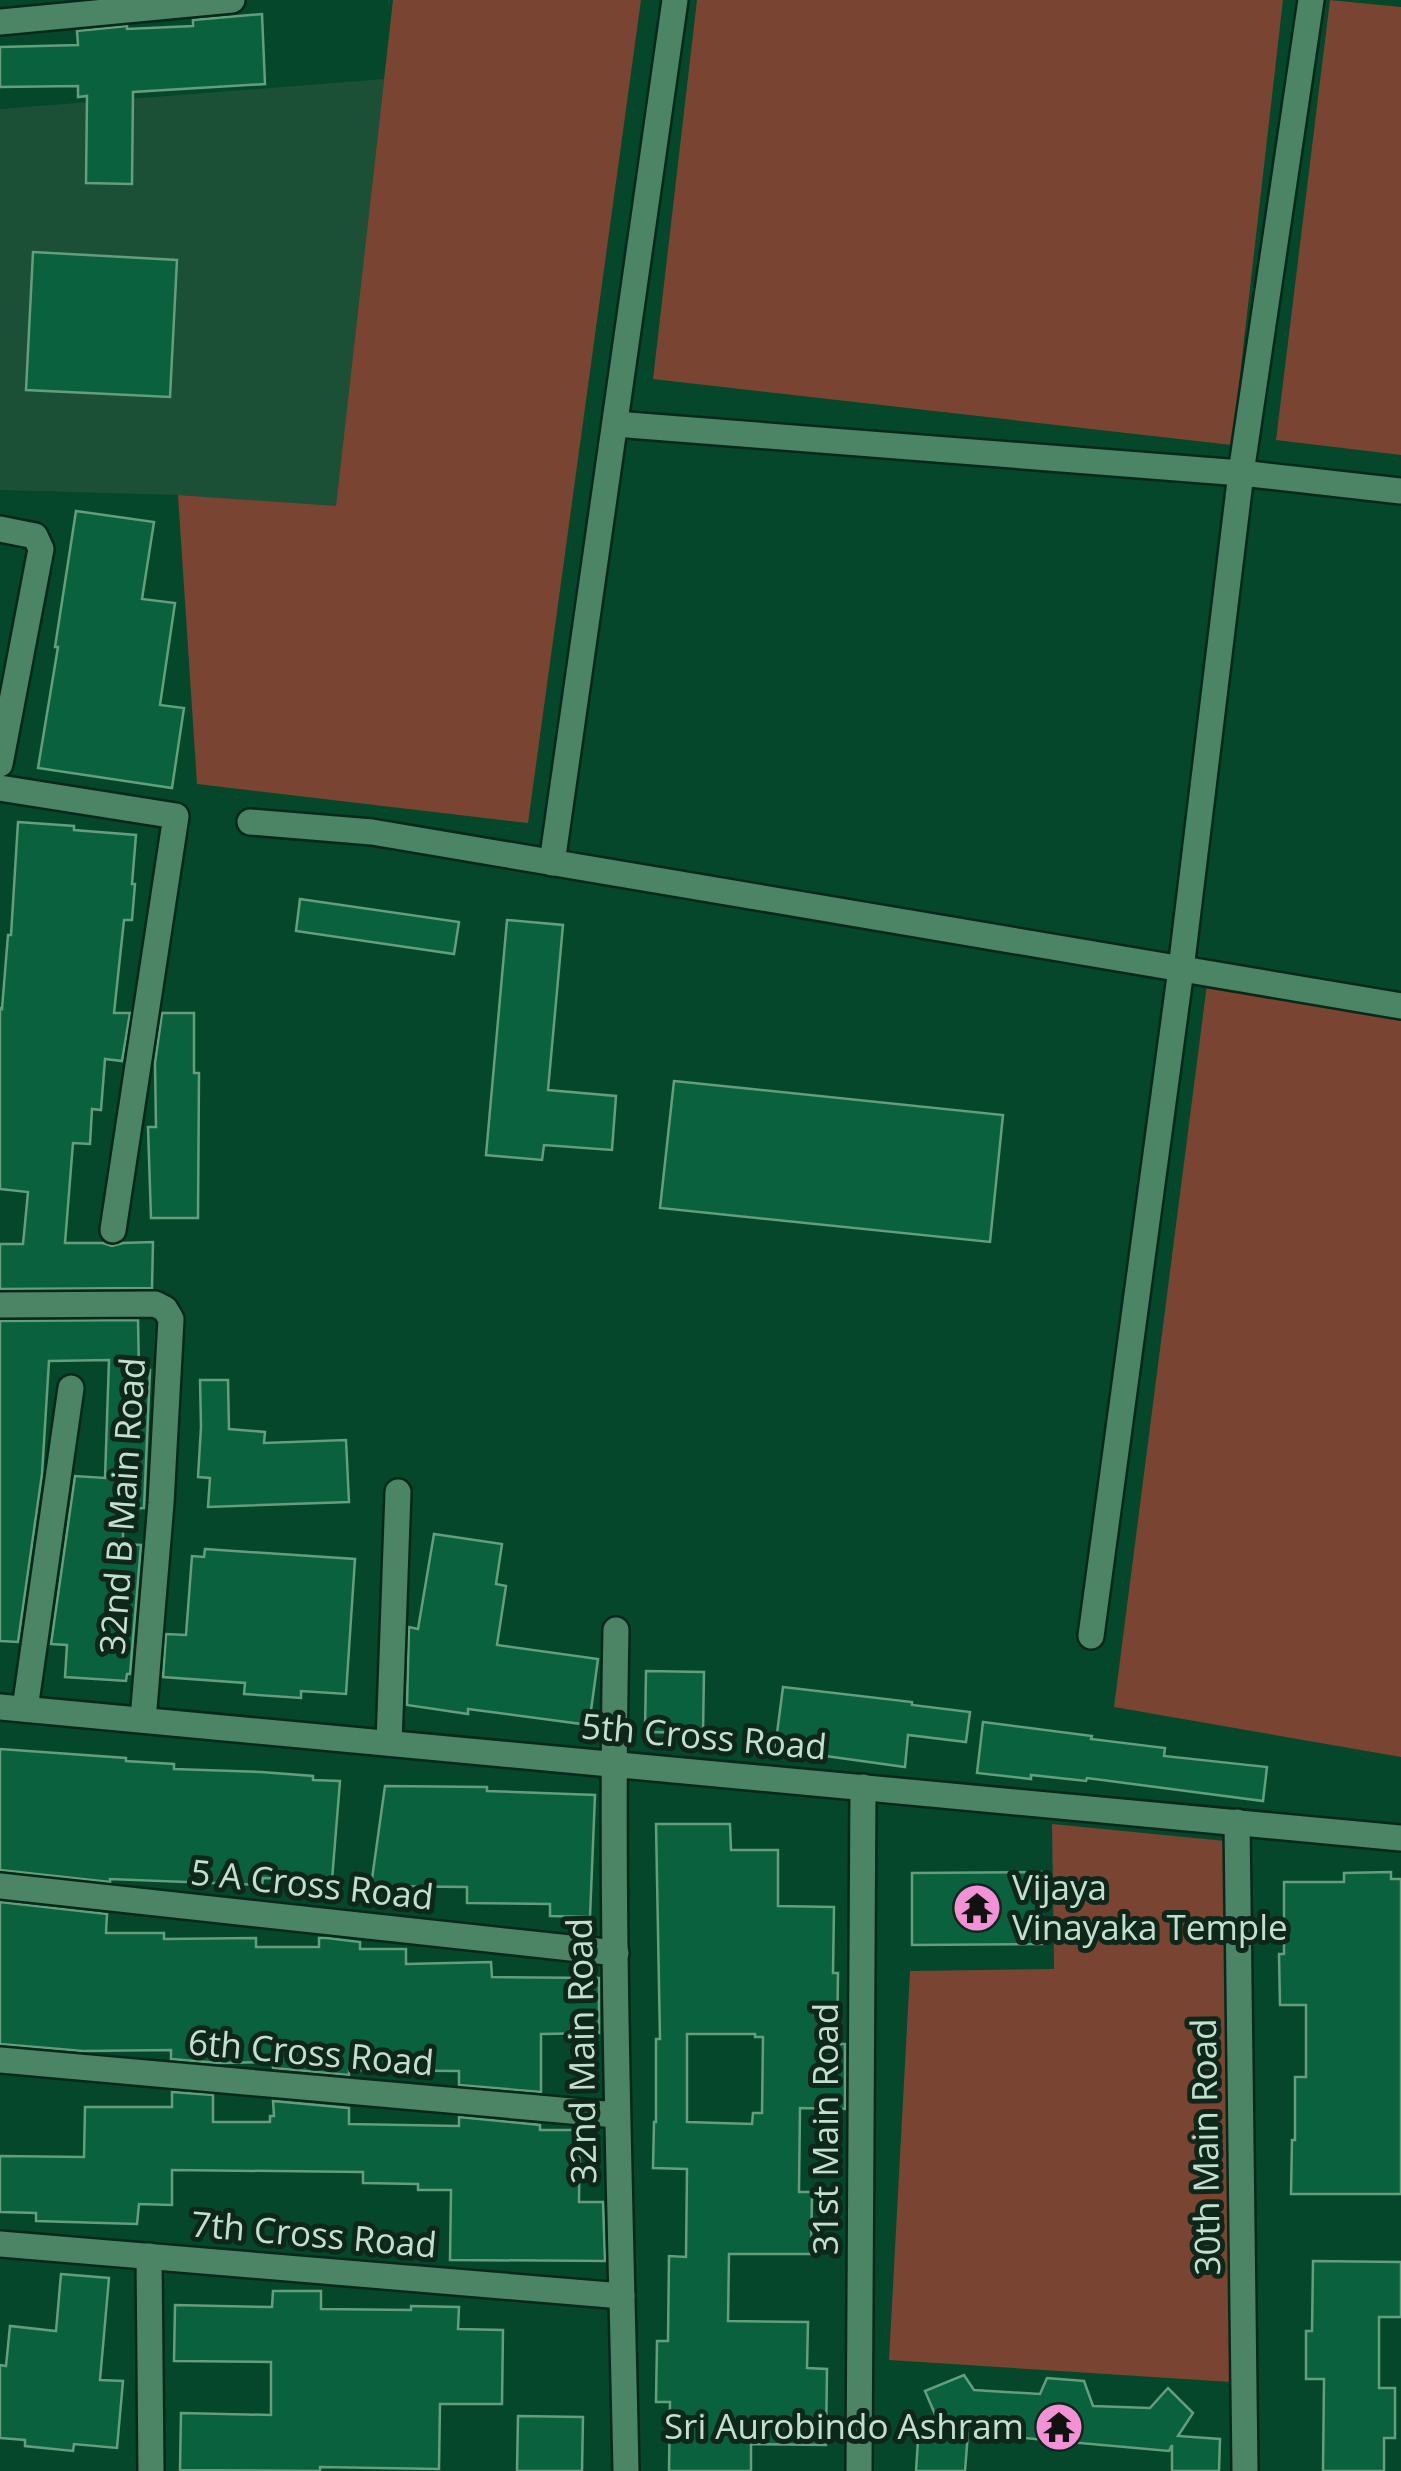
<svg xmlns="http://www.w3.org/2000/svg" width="1401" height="2471" font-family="'Open Sans',sans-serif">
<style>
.built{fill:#1b4f36}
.green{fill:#7a4432}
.building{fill:#0a613d;stroke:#649e7d;stroke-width:2.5;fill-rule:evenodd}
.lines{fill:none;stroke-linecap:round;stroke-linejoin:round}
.minor-casing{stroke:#092819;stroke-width:30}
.minor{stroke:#4b8565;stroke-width:25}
.labels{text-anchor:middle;stroke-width:10;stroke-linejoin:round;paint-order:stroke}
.street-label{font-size:35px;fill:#c3e0ce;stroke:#0f271b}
.poi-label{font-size:35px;fill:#c3e0ce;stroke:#0f271b;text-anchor:start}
</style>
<rect width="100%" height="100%" fill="#04472b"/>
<polygon class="built" points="384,79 336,507 178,495 0,490 0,109"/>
<g class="green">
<polygon points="393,0 641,0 528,823 197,784 178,495 336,506"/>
<polygon points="697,0 1283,0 1232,445 653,379"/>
<polygon points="1330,0 1401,7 1401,455 1276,440"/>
<polygon points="1207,984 1401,1016 1401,1757 1114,1707"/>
<polygon points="1052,1824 1225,1841 1231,2382 889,2360 910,1971 1054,1969"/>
</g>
<g class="building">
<polygon points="262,14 265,84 133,92 132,184 86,183 87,96 78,97 78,86 0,87 0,47 78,45 77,31 127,26 127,29 193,26 193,20"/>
<polygon points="33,252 177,260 170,397 26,390"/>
<polygon points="76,511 154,522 142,599 175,603 160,705 184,708 172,788 38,768 58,647 55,647"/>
<polygon points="18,822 74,826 74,830 136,835 132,884 135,884 132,920 124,920 114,1013 130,1013 122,1061 105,1059 101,1110 92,1109 90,1144 73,1143 65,1243 103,1243 112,1246 123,1243 153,1242 152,1288 0,1289 0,1244 23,1244 28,1192 0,1189 0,1008 2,1009 8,935 11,935"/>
<polygon points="300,899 459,922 454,954 296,931"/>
<polygon points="507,920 563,925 548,1090 616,1096 612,1150 544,1145 542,1160 486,1155"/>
<polygon points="162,1013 194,1013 194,1073 199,1073 198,1218 151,1218 148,1127 156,1127 155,1063"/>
<polygon points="674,1081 1003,1115 990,1242 660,1208"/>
<polygon points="138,1320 139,1370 150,1370 144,1508 123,1509 123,1544 141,1545 130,1674 127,1674 126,1681 65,1677 67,1645 51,1644 75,1476 105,1478 109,1360 49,1361 42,1474 18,1642 0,1641 0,1321"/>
<polygon points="200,1380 228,1380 229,1429 265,1432 264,1443 346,1440 349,1502 208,1507 210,1478 198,1477 201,1427"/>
<polygon points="434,1534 502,1544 496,1584 506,1586 497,1645 598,1659 589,1725 468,1709 468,1714 407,1705 409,1627 418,1629"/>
<polygon points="205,1549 355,1559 346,1694 301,1691 301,1698 244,1694 245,1683 163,1677 166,1634 186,1635 192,1556 204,1557"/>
<polygon points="646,1671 704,1672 703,1733 645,1732"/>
<polygon points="783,1687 912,1702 912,1705 970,1712 966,1742 908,1735 905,1767 775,1749"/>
<polygon points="983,1722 1092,1736 1091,1739 1165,1748 1164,1756 1267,1767 1263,1801 1087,1778 1086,1781 1031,1775 1031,1779 977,1773"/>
<polygon points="0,1749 126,1758 126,1761 174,1764 174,1769 261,1772 313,1776 313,1780 340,1781 332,1880 263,1878 262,1885 110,1879 110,1882 0,1870"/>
<polygon points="385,1786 487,1787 487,1791 595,1795 590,1917 550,1916 550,1904 467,1903 467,1887 371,1886"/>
<path d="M656,1824H730L731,1850H778V1906L834,1907L833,1973H838L837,2044H845V2109L800,2108L799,2192H812L811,2254H729L728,2321L808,2322L807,2368L827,2369L826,2445L751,2444V2471H669L670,2402H656L657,2341H668L669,2256L686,2257L687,2169L653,2168L654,2122H656V2039H660ZM687,2034H755V2037H763L762,2113H753L752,2124L687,2122Z"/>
<polygon points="1042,1872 1042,1944 912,1945 912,1873"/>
<polygon points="1391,1872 1391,1879 1401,1879 1401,2194 1291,2194 1292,2140 1295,2140 1295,2077 1306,2077 1306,2005 1280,2005 1279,1954 1284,1954 1284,1882 1344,1882 1344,1873"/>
<polygon points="0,1902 107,1914 106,1933 164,1933 164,1939 256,1938 256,1947 319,1947 319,1938 327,1938 360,1942 360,1949 406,1949 406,1964 491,1962 492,1977 599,1978 599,2033 541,2034 541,2092 459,2085 459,2071 349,2070 349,2075 273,2068 273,2062 219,2063 171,2059 171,2050 83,2051 0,2044"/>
<polygon points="172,2092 213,2095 213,2122 270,2122 270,2116 274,2116 273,2101 349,2108 349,2124 459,2126 459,2117 540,2125 540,2130 580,2130 579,2202 603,2202 605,2261 450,2260 451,2190 418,2190 418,2184 363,2183 363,2172 172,2170 172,2205 139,2204 137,2224 36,2221 36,2213 0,2212 0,2156 84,2157 85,2107 172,2107"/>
<polygon points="1313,2261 1401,2262 1401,2317 1379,2317 1379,2388 1395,2388 1395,2438 1384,2438 1384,2471 1323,2471 1324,2379 1306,2379 1306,2331 1312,2331"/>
<polygon points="61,2274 109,2278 100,2380 123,2381 117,2448 74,2444 73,2451 25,2446 25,2440 0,2438 0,2365 6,2366 10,2326 56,2331"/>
<polygon points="273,2291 321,2291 321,2309 411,2310 411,2306 459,2307 458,2329 503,2330 502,2404 440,2404 439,2469 320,2467 320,2471 180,2470 181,2413 271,2415 271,2362 174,2361 175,2305 272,2307"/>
<polygon points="964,2375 974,2390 1040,2394 1047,2378 1084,2381 1093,2406 1150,2408 1168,2388 1193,2413 1178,2436 1220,2439 1219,2471 1172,2471 1172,2445 1169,2451 968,2433 965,2471 916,2471 919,2426 940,2426 925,2391"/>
<polygon points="518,2416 583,2417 582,2471 517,2471"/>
</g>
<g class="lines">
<g class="minor-casing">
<g id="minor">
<polyline points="0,22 232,0"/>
<polyline points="615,424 1241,473 1401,491"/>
<polyline points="0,529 35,536 41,549 0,764"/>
<polyline points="0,788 176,816 113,1230"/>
<polyline points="250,822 372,832 1401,1006"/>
<polyline points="552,863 675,0"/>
<polyline points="0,1305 155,1304 165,1309 171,1319 161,1503 143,1720"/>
<path d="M616,1630C610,1910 620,2191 626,2471"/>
<polyline points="1091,1636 1181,969 1241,473 1311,0"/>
<polyline points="0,1707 1401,1838"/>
<polyline points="25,1709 71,1388"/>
<polyline points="389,1743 398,1492"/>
<polyline points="1237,1822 1245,2471"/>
<polyline points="0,1886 616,1953"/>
<polyline points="0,2060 616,2115"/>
<polyline points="0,2244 622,2296"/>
<polyline points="149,2256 151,2471"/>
<polyline points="859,2471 863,1787"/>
</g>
</g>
<use href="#minor" class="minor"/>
</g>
<defs>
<g id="temple-disc" transform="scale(2.5)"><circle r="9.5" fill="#f291d6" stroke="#0f271b"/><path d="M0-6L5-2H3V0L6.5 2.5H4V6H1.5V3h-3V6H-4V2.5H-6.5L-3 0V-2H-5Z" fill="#111"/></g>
</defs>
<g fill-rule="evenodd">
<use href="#temple-disc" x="977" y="1908"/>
<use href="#temple-disc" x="1059" y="2427"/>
</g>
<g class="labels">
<g class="street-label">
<text transform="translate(123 1506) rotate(-86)" y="12">32nd B Main Road</text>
<text transform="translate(704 1737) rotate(5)" y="12">5th Cross Road</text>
<text transform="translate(312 1885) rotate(6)" y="12">5 A Cross Road</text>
<text transform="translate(582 2051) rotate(-91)" y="12">32nd Main Road</text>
<text transform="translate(311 2053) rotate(5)" y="12">6th Cross Road</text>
<text transform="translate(826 2129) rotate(-90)" y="12">31st Main Road</text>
<text transform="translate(1206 2147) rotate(-91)" y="12">30th Main Road</text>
<text transform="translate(314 2235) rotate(5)" y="12">7th Cross Road</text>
</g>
<g class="poi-label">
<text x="1012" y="1900">Vijaya<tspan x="1012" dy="40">Vinayaka Temple</tspan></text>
<text x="1024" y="2439" text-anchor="end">Sri Aurobindo Ashram</text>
</g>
</g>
</svg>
